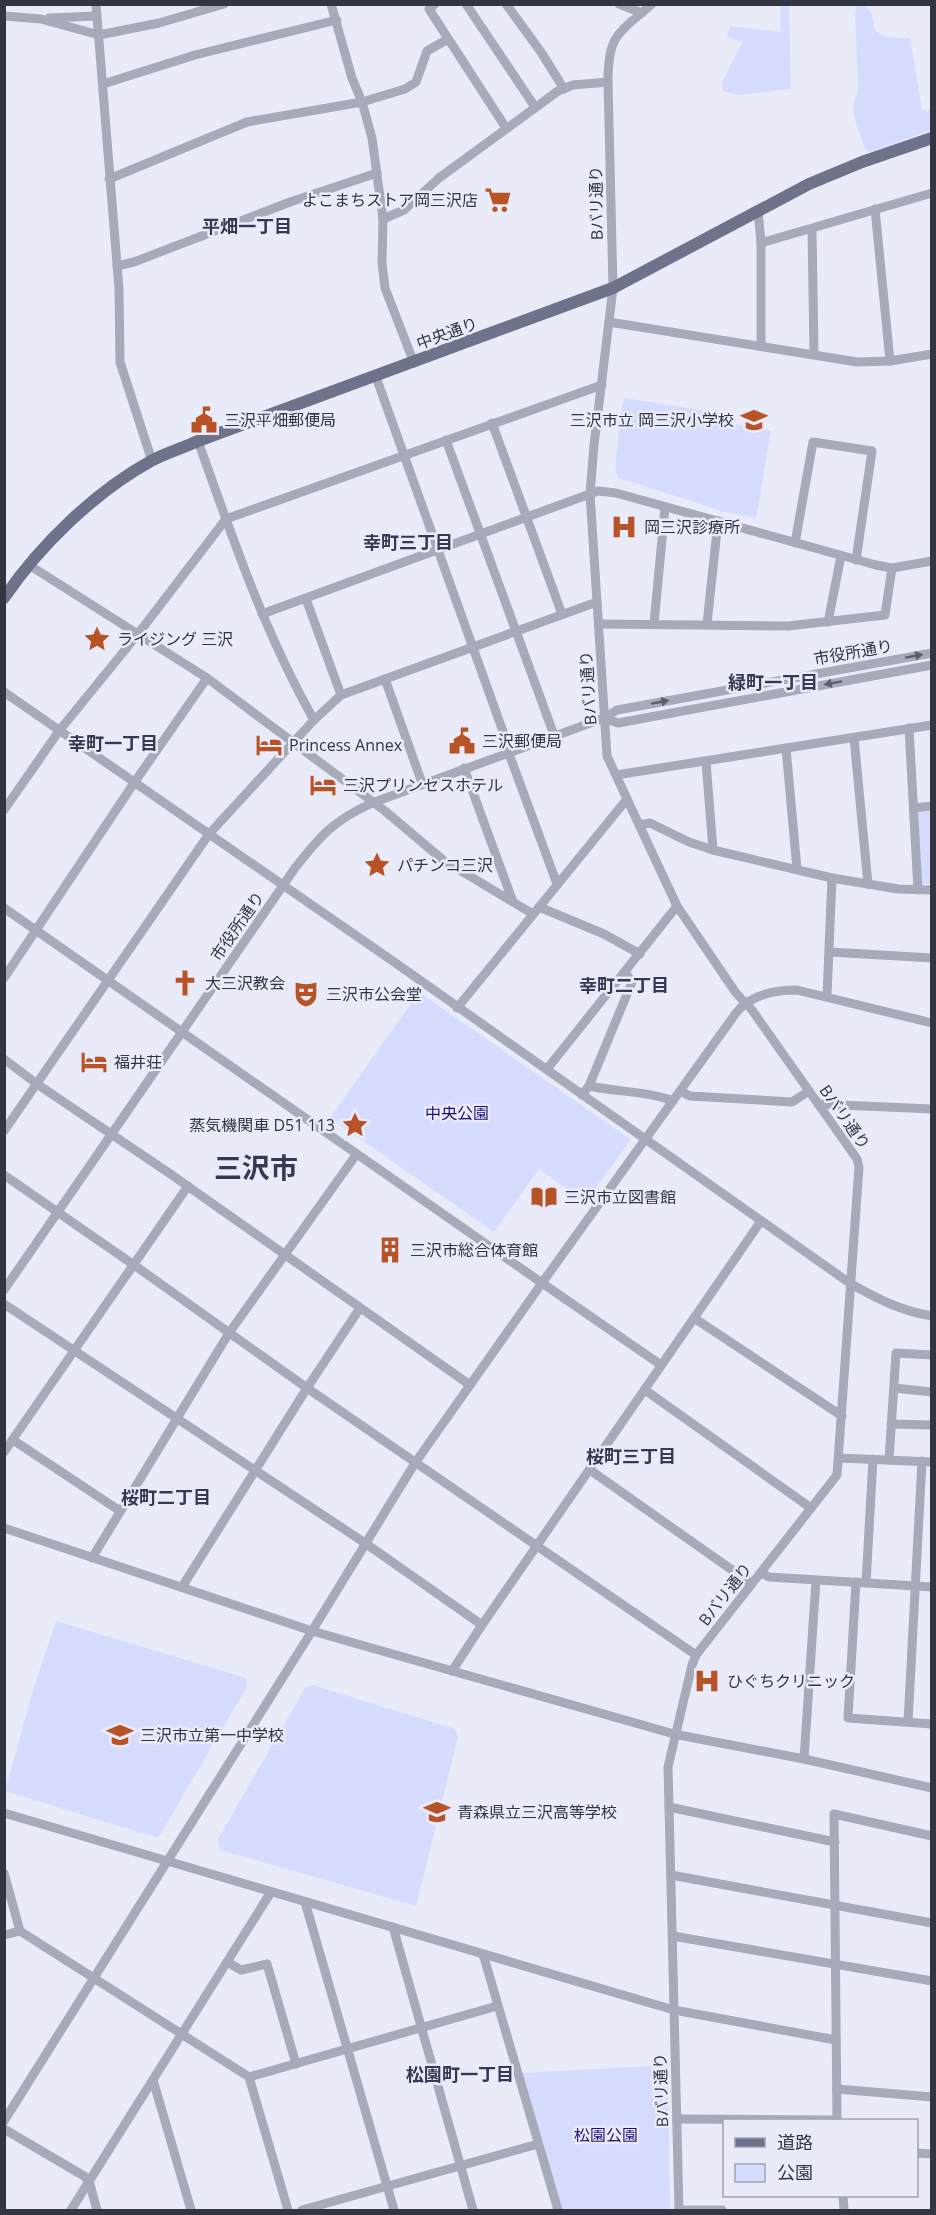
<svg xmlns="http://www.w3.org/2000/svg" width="936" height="2215" font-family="'Open Sans','Noto Sans JP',sans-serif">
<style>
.green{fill:#d6dcfe}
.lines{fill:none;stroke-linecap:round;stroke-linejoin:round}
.minor{stroke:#a7aab8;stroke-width:9}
.major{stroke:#6e728b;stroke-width:12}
.oneway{fill:#5b5e6b}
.labels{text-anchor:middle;stroke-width:5;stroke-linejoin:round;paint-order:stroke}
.poi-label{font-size:16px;fill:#323542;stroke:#e9ebf9;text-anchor:start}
.street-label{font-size:16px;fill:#323542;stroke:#e9ebf9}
.park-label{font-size:16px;fill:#201076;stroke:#e9ebf9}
.neighbourhood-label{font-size:18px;font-weight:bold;fill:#353953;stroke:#e9ebf9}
.town-label{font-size:28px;font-weight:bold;fill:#353953;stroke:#e9ebf9}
</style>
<rect width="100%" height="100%" fill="#e9ebf9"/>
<g class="green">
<polygon points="780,5 789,5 791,89 740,95 723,91 722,83 742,42 727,37 730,26 781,32"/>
<polygon points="857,5 865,5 872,14 875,31 886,37 910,38 922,110 931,111 931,130 870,152 866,150 856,124 853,107 858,90 855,12"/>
<polygon points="624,398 720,413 719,421 771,431 756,518 725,512 619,478 615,471 620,418"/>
<polygon points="931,811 931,884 922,884 918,813"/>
<polygon points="419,992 631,1140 585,1202 539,1169 494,1232 330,1118"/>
<polygon points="56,1621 246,1678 247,1687 158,1838 5,1791 34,1687"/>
<polygon points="312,1685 455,1729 458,1737 416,1906 220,1850 218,1839 305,1688"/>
<polygon points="668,2065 670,2210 562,2210 522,2073"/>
</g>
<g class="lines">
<g class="minor">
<polyline points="96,4 119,289 120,362 152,461"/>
<polyline points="331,4 352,78 362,102 372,138 383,219 382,263 385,288 414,363"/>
<polyline points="435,4 429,9 506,128"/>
<polyline points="466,4 535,107"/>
<polyline points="506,4 541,52 564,89"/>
<polyline points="619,4 642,13"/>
<polyline points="4,16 41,19 99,35 159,23 224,4"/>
<polyline points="49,18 97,16"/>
<polyline points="608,82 613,288 594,445 590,494 607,756 677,906 736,993 752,1010 857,1159 859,1167 837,1475 696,1655 692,1665 668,1767 679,2210"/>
<polyline points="103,84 195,55 337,20"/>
<polyline points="109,179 247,122 362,102 405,89 416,82 427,51 448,39"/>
<polyline points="875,209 890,361"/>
<polyline points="758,210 761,243 761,346"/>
<path d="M383,219L404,210L439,178L558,91L573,85L608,82C608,34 618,34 652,4"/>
<polyline points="812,229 814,354"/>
<polyline points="761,243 932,193"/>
<polyline points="117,266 134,262 290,202 377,173"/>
<polyline points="609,322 857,362 890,361 932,354"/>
<polyline points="376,377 510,751"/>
<polyline points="492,423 562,614"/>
<polyline points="446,440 554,735"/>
<path d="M198,441C232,536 264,632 314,720L341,695L597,602"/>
<polyline points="795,543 813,442 872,451 856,560"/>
<polyline points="29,565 207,678"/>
<polyline points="306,599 341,695"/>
<polyline points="262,614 598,491 616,493 876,565 892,568 932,561"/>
<polyline points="828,622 841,556"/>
<polyline points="599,624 788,626 885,615 892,568"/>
<polyline points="654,624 665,507"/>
<polyline points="707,624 718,521"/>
<polyline points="385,679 422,783"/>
<path d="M4,692L397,964L851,1284C878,1299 901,1311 932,1316"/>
<polyline points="604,718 618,723 932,665"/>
<polyline points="909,728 918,890"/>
<polyline points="854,738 868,884"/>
<polyline points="786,748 797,869"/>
<polyline points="508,751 557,884"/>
<polyline points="706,762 713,850"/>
<polyline points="464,768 513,902"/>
<polyline points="616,775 932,725"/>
<polyline points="914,808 932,806"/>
<polyline points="4,810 59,731 138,634 226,519 602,385"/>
<polyline points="639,825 650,823 689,842 713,850 832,878 898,889 932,890"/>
<polyline points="539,907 604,934 640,954"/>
<polyline points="4,908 542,1283 415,1463 312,1631 4,2121"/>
<polyline points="830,952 932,958"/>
<polyline points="4,978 134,783 207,678 385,811 443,860 533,914"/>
<polyline points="827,996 832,878"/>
<polyline points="457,1008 627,799"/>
<polyline points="4,1059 37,1084 169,1173 470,1385"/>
<polyline points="547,1069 677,906"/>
<path d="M589,1086C617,1092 647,1091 673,1101"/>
<polyline points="680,1091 690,1096 792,1102 809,1091"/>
<polyline points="582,1095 589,1086 632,982 625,972"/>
<polyline points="818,1104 932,1109"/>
<polyline points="4,1131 209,834 314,720"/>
<polyline points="4,1175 134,1265 307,1388 696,1655"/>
<path d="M4,1290L295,868C321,835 333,821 372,803L604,718L617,710L932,653"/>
<polyline points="4,1304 365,1543 482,1625 761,1221"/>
<polyline points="694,1318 842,1416"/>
<path d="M661,1365L542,1283L736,1013C750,995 775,990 797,990L932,1023"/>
<polyline points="894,1388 932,1392"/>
<polyline points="645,1390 811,1508"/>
<polyline points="891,1424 932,1425"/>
<polyline points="13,1440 120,1511"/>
<polyline points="4,1452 188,1186"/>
<polyline points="839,1458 932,1462"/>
<polyline points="889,1460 896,1353 932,1355"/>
<polyline points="590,1470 752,1584"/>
<polyline points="4,1528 312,1631 674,1734 804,1759 932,1788"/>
<polyline points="92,1558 229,1333 356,1155"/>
<polyline points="761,1573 769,1577 932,1587"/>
<polyline points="856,1582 848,1718 932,1724"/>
<polyline points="866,1583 873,1459"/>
<polyline points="182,1587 307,1388 360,1308"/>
<polyline points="452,1671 482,1625"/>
<polyline points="908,1722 922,1461"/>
<polyline points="804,1759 816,1580"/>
<polyline points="669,1807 835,1842"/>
<polyline points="4,1813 674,2010 836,2040"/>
<polyline points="4,1873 20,1931 249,2077 288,2210"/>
<polyline points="671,1875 932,1923"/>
<polyline points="305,1902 394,2210"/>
<polyline points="393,1927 473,2210"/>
<polyline points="4,1935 20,1931"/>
<polyline points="673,1936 932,1981"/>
<polyline points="483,1954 558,2210"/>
<polyline points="227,1962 241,1970 267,1964 296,2064"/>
<polyline points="249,2077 497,2006"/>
<polyline points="153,2080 191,2210"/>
<polyline points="837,2089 932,2097"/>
<polyline points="677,2119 837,2120"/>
<polyline points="837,2120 834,1814 932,1836"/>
<polyline points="4,2129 84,2176 89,2181 97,2210"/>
<polyline points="916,2153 932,2154"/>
<polyline points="843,2196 844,2210"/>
<polyline points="71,2210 271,1892"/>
<polyline points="302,2210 538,2144"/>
<polyline points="679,2210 722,2210"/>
</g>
<path class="major" d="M4,598C40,545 95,492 151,461C166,453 183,448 198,441L613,288L809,184L862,162L932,138"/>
</g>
<defs><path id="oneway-solid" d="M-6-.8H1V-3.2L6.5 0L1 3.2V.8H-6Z" transform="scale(1.5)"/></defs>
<g class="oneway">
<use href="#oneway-solid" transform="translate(914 656) rotate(-10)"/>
<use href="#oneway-solid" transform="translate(833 683) rotate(170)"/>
<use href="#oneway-solid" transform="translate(660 702) rotate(-10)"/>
</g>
<defs>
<g id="supermarket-bare" transform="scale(2.07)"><path d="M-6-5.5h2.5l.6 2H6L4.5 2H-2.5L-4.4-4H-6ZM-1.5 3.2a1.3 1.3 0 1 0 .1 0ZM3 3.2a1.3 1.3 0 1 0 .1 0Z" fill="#b85227" stroke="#e9ebf9" stroke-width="2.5" paint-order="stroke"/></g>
<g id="civic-bare" transform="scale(2.07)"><path d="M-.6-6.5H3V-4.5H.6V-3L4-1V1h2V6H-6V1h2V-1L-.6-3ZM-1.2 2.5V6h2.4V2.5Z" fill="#b85227" stroke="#e9ebf9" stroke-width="2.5" paint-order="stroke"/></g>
<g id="school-bare" transform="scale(2.07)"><path d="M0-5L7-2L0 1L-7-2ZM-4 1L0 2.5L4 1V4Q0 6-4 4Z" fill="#b85227" stroke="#e9ebf9" stroke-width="2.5" paint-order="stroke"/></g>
<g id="hospital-bare" transform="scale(2.07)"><path d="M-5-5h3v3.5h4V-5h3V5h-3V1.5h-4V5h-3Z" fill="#b85227" stroke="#e9ebf9" stroke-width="2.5" paint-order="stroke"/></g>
<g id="sight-bare" transform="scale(2.07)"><path d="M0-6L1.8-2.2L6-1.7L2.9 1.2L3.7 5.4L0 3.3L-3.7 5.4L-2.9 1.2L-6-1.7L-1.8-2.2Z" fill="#b85227" stroke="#e9ebf9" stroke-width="2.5" paint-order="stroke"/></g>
<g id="hotel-bare" transform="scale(2.07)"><path d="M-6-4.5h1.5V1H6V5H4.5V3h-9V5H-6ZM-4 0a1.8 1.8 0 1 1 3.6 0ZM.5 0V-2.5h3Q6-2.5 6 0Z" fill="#b85227" stroke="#e9ebf9" stroke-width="2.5" paint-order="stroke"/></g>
<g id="church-bare" transform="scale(2.07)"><path d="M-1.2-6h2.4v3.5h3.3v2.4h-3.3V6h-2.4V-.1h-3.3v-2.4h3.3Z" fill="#b85227" stroke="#e9ebf9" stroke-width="2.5" paint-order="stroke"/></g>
<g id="theatre-bare" transform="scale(2.07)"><path d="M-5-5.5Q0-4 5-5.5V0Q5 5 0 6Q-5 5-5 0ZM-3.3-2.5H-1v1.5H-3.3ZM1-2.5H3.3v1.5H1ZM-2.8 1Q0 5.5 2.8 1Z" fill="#b85227" stroke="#e9ebf9" stroke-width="2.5" paint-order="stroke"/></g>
<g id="library-bare" transform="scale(2.07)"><path d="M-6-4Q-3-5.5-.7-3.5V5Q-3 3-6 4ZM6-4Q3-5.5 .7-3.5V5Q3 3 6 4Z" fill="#b85227" stroke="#e9ebf9" stroke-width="2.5" paint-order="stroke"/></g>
<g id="building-bare" transform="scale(2.07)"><path d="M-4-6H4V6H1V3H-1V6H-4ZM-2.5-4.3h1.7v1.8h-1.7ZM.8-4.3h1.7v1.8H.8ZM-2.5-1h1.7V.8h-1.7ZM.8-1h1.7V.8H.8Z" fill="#b85227" stroke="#e9ebf9" stroke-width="2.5" paint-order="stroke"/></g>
</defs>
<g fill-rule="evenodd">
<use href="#supermarket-bare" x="498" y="200"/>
<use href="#civic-bare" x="204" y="420"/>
<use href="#school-bare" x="754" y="420"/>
<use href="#hospital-bare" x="624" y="527"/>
<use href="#sight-bare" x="97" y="639"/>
<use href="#civic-bare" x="462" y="741"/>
<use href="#hotel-bare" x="269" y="745"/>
<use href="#hotel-bare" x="323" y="785"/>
<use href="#sight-bare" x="377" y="865"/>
<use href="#church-bare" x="185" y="983"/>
<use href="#theatre-bare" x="306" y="994"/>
<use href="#hotel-bare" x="94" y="1062"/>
<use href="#sight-bare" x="355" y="1125"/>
<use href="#library-bare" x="544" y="1197"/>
<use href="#building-bare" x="390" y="1250"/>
<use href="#hospital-bare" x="707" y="1681"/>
<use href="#school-bare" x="120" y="1735"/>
<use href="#school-bare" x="437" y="1812"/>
</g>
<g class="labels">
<g class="poi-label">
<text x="478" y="206" text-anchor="end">よこまちストア岡三沢店</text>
<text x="224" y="426">三沢平畑郵便局</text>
<text x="734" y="426" text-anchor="end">三沢市立 岡三沢小学校</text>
<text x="644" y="533">岡三沢診療所</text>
<text x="117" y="645">ライジング 三沢</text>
<text x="482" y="747">三沢郵便局</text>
<text x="289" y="751">Princess Annex</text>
<text x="343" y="791">三沢プリンセスホテル</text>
<text x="397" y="871">パチンコ三沢</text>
<text x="205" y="989">大三沢教会</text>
<text x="326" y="1000">三沢市公会堂</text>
<text x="114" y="1068">福井荘</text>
<text x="335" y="1131" text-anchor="end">蒸気機関車 D51 113</text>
<text x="564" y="1203">三沢市立図書館</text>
<text x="410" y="1256">三沢市総合体育館</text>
<text x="727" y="1687">ひぐちクリニック</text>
<text x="140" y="1741">三沢市立第一中学校</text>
<text x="457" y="1818">青森県立三沢高等学校</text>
</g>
<g class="street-label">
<text transform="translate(596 203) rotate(-91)" y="6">Bバリ通り</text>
<text transform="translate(447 333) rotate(-20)" y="6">中央通り</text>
<text transform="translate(853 652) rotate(-10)" y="6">市役所通り</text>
<text transform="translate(588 688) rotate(-94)" y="6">Bバリ通り</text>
<text transform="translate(237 926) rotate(-55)" y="6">市役所通り</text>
<text transform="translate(845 1117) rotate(55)" y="6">Bバリ通り</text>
<text transform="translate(725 1594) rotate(-52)" y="6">Bバリ通り</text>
<text transform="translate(661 2090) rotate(-92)" y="6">Bバリ通り</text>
</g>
<g class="park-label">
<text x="457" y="1119">中央公園</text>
<text x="606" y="2141">松園公園</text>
</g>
<g class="neighbourhood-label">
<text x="247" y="233">平畑一丁目</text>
<text x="408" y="549">幸町三丁目</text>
<text x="773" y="689">緑町一丁目</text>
<text x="113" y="750">幸町一丁目</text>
<text x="624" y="992">幸町二丁目</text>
<text x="631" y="1463">桜町三丁目</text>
<text x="166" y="1504">桜町二丁目</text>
<text x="460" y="2081">松園町一丁目</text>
</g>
<g class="town-label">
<text x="256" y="1178">三沢市</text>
</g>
</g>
<rect width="936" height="2215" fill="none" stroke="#323542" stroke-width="12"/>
<rect x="723" y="2119" width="195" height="78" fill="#e9ebf9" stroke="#a0a2b0" stroke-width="1.5"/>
<rect x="735" y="2138" width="30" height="9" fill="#6e728b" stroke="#a0a2b0" stroke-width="1.5"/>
<text x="777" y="2149" font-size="18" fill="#323542">道路</text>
<rect x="735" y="2164" width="30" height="18" fill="#d6dcfe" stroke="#a0a2b0" stroke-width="1.5"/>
<text x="777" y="2179" font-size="18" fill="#323542">公園</text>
</svg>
